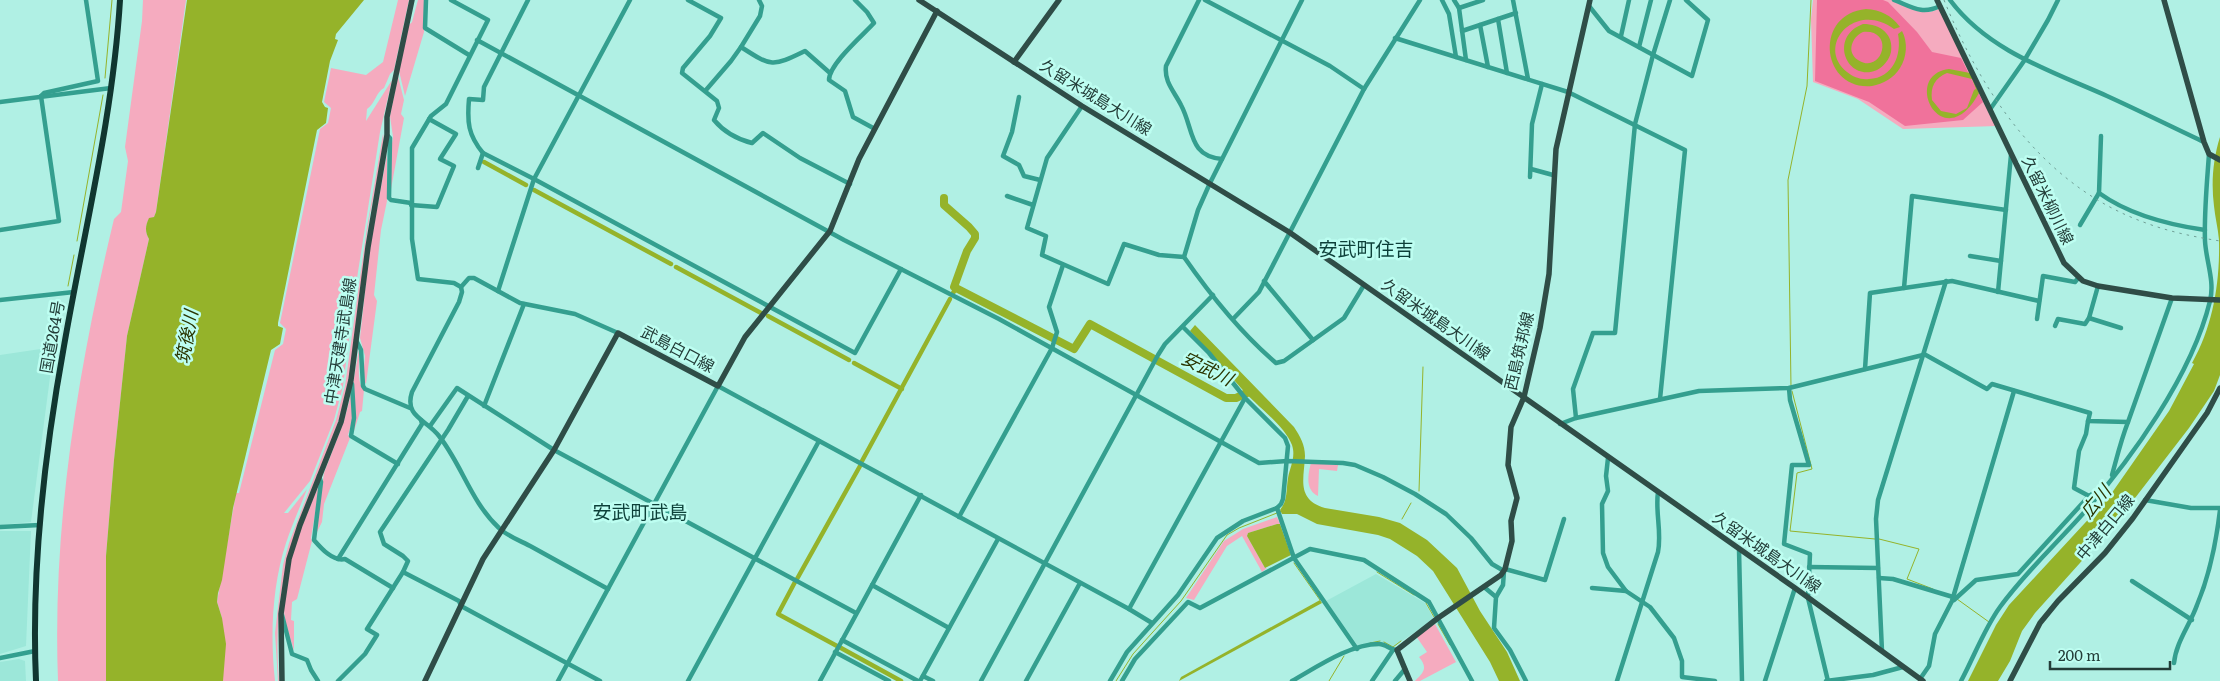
<svg xmlns="http://www.w3.org/2000/svg" width="2220" height="681" font-family="Literata,'Noto Sans JP',serif">
<style>
.built{fill:#9ce7d9}
.green{fill:#f5abbf}
.forest{fill:#f0729b}
.water{fill:#95b32a;fill-rule:evenodd}
.lines{fill:none;stroke-linecap:round;stroke-linejoin:round}
.stream{stroke:#95b32a;stroke-width:1}
.canal{stroke:#95b32a;stroke-width:4.5}
.river{stroke:#95b32a;stroke-width:8}
.minor{stroke:#349f8f;stroke-width:4.5}
.major{stroke:#2f4d47;stroke-width:5.5}
.highway{stroke:#103630;stroke-width:6}
.rail{stroke:#709f96;stroke-width:1;stroke-dasharray:2.5 5;stroke-linecap:butt}
.labels{text-anchor:middle;stroke-width:5;stroke-linejoin:round;paint-order:stroke}
.street-label{font-size:16px;fill:#233d38;stroke:#bdfef1}
.water-label{font-size:18px;font-style:italic;fill:#2a3500;stroke:#bdfef1}
.quarter-label{font-size:19px;fill:#0c3f38;stroke:#bdfef1}
</style>
<rect width="100%" height="100%" fill="#b0f0e4"/>
<g class="built">
<polygon points="54,347 31,522 0,525 0,355"/>
<polygon points="0,531 31,531 26,646 0,654"/>
<polygon points="1376,574 1425,603 1434,619 1393,647 1382,642 1358,646 1326,601"/>
<polygon points="19,659 25,661 26,681 0,681 0,662"/>
</g>
<g class="green">
<path d="M143,0H186L156,212L154,217L149,219C145,226 145,232 149,239L127,336L114,460L106,556V681H58C52,525 78,369 114,219L121,212L128,161L125,147L142,21Z"/>
<path d="M398,0H409L394,70L390,74L384,88C376,92 375,104 367,109L366,121L392,80L380,132L355,291L337,328L332,334V341L350,311L354,299L343,386L334,420L310,481L284,513H288L307,489C300,507 292,525 286,543C272,586 270,636 275,681H221L222,618L217,602L236,493H239L275,350L283,344L286,329L280,323L320,129L328,123L331,108L324,102L331,68L366,75L383,62Z"/>
<polygon points="418,0 424,0 424,32 405,96 399,71 408,26 412,22"/>
<polygon points="1813,0 1893,0 1930,12 1939,9 1997,126 1903,129 1858,99 1813,82 1811,19"/>
<polygon points="398,76 404,100 401,114 404,118 391,189 390,155 393,137 390,116"/>
<path d="M383,134C386,140 373,201 370,214C359,282 359,353 339,419C328,454 311,487 299,521C281,572 274,627 279,681H278L275,633L283,565L289,543L336,420L345,386L367,227Z"/>
<polygon points="387,154 387,201 381,230 374,295 377,301 366,384 363,378 365,356 360,338 369,253"/>
<path d="M359,349C360,360 356,383 364,390L362,411L360,412L354,431L353,384Z"/>
<polygon points="351,394 353,419 348,435 350,438 324,504 322,522 315,536 324,473 344,421"/>
<path d="M1311,463L1338,465L1337,471L1319,469L1318,496C1305,490 1308,474 1311,463Z"/>
<path d="M320,483L311,538L312,541L297,599L292,602L291,620L294,621V651C291,638 284,623 284,610C284,566 303,522 320,483Z"/>
<polygon points="1277,517 1280,524 1277,524 1248,533 1247,536 1265,568 1267,568 1262,572 1242,536 1227,546 1194,600 1186,598 1224,541 1243,529"/>
<path d="M1435,624L1456,662L1420,681H1415C1424,672 1428,668 1419,657L1427,652L1416,636Z"/>
</g>
<polygon class="forest" points="1817,0 1883,0 1888,2 1917,32 1932,52 1961,58 1983,102 1963,120 1905,126 1869,102 1815,81"/>
<g class="water">
<path d="M187,0H364L336,34L335,39L338,40L330,61L322,102L325,107L328,108L326,123L317,130L278,323V326L283,328L280,344L271,350L233,508L222,580L218,593L217,602L222,618L226,644L223,681H106V556L114,460L127,336L149,239C145,232 145,226 149,218L154,217L156,212Z"/>
<path d="M1866,9C1881,10 1891,15 1900,27L1894,29C1855,0 1815,46 1847,72C1853,77 1861,80 1869,79C1893,78 1902,55 1898,34L1902,31C1908,42 1907,57 1900,68C1894,78 1883,84 1872,86C1821,91 1813,14 1866,9Z"/>
<path d="M1863,24C1880,24 1894,34 1891,52C1889,60 1884,66 1877,70C1847,83 1828,37 1863,24ZM1863,32C1896,29 1882,76 1858,60C1846,52 1852,37 1863,32Z"/>
<path d="M1949,69L1970,73L1979,93C1943,159 1900,75 1949,69ZM1947,73L1972,79L1976,89L1974,90L1967,108L1956,114L1941,111L1932,100C1930,87 1935,78 1947,73Z"/>
<path d="M2220,137V375L2214,391L2189,428L2115,524L2035,613L2022,631L2010,661L1998,681H1968L1996,625L2009,605L2109,497L2169,411L2194,364L2192,363C2213,326 2220,283 2219,240C2218,228 2215,217 2214,206C2211,183 2213,159 2220,137Z"/>
<path d="M1195,325L1294,427C1300,436 1305,445 1305,456C1304,479 1296,499 1325,508L1379,517L1400,523L1427,540L1457,568L1480,611L1507,652L1520,681H1499L1490,662L1433,571L1417,556L1390,539L1378,535L1317,524L1297,514H1282L1280,510C1288,500 1286,490 1288,478C1290,467 1296,457 1292,445C1284,424 1255,405 1241,388C1224,369 1208,350 1190,331Z"/>
<polygon points="1277,524 1280,524 1291,555 1265,568 1247,536 1248,533"/>
<polygon points="1320,600 1322,603 1179,681 1181,677"/>
</g>
<g class="lines">
<g class="stream">
<polyline points="105,78 112,0"/>
<polyline points="77,241 103,95"/>
<polyline points="68,286 74,255"/>
<polyline points="1791,387 1788,180 1807,86 1811,0"/>
<polyline points="1792,391 1812,469 1797,473 1790,531 1875,539"/>
<polyline points="1419,491 1423,367"/>
<polyline points="1402,519 1411,503"/>
<polyline points="1879,539 1919,549 1907,579 1933,589"/>
<polyline points="1294,563 1320,600"/>
<polyline points="1377,572 1414,595"/>
<polyline points="1957,599 1989,622"/>
<polyline points="1426,603 1434,617"/>
<polyline points="1438,624 1450,645"/>
<polyline points="1384,642 1393,647 1401,641"/>
<polyline points="1370,643 1380,641"/>
<polyline points="1116,681 1133,654 1181,601 1227,535 1239,528 1282,511"/>
<polyline points="1329,681 1344,656"/>
</g>
<g class="canal">
<polyline points="484,162 526,185"/>
<polyline points="534,190 671,264"/>
<polyline points="676,267 761,313"/>
<polyline points="953,293 956,288"/>
<polyline points="768,316 849,360"/>
<polyline points="854,363 902,389"/>
<polyline points="862,461 950,299"/>
<polyline points="797,579 860,466"/>
<polyline points="795,582 778,614 837,646"/>
<polyline points="841,648 901,681"/>
</g>
<polyline class="river" points="944,198 944,205 969,227 975,234 975,238 967,251 954,287 1074,349 1090,324 1226,398 1236,398 1249,392"/>
<g class="minor">
<polyline points="426,0 425,28 469,55"/>
<polyline points="451,0 488,20 446,104 431,116 412,148 412,239 418,279 454,283 461,287"/>
<polyline points="630,0 534,179 855,353 901,269"/>
<path d="M688,0L721,18L710,36L683,68L682,73L717,101L719,108L714,120C724,132 736,139 752,143L763,133L800,158L850,184"/>
<path d="M855,0L867,12L874,23C863,35 829,64 829,80L845,91L853,117L875,129"/>
<path d="M1199,0L1166,66C1164,82 1174,91 1181,105C1194,129 1188,156 1222,159"/>
<polyline points="1205,0 1330,66 1364,89"/>
<path d="M1302,0L1210,183L1198,210L1184,257C1209,293 1242,334 1276,363L1284,361L1344,318L1364,285"/>
<polyline points="1442,0 1449,14 1456,57"/>
<polyline points="1454,0 1459,8 1466,60"/>
<polyline points="1513,0 1528,79"/>
<path d="M1894,0C1912,7 1922,15 1940,6"/>
<path d="M1950,0C1988,51 2051,71 2107,96C2140,111 2172,127 2204,142"/>
<polyline points="1589,6 1609,31 1692,76 1708,20 1686,0"/>
<polyline points="1459,8 1483,0"/>
<polyline points="1498,19 1507,73"/>
<polyline points="1480,25 1488,67"/>
<polyline points="1462,31 1516,13"/>
<polyline points="1621,36 1629,0"/>
<polyline points="1395,38 1568,92 1685,150 1660,399"/>
<polyline points="477,40 844,240 999,319 1259,463 1287,461 1343,463 1355,465 1383,477 1415,494 1446,514 1471,538 1492,564 1504,571 1503,585 1496,597"/>
<path d="M741,47C772,67 772,67 805,51L830,73"/>
<polyline points="1639,47 1651,0"/>
<polyline points="706,90 731,61 741,47 760,16 762,6 759,0"/>
<polyline points="41,96 44,93 98,81 86,0"/>
<polyline points="1019,97 1012,132 1003,156 1019,165 1024,176 1040,180"/>
<polyline points="0,102 111,88"/>
<polyline points="1082,106 1047,158 1027,228 1046,236 1042,255 1108,284 1124,244 1159,255 1184,257"/>
<polyline points="1991,108 2024,61 2048,20 2058,0"/>
<polyline points="387,135 390,138 389,198 391,200 411,203"/>
<path d="M2101,136L2099,193C2128,214 2170,225 2205,230"/>
<polyline points="483,153 534,179 498,291"/>
<path d="M478,168L483,153C468,135 467,122 469,99L483,100L484,87L528,0"/>
<polyline points="1531,169 1553,175"/>
<polyline points="1530,177 1532,124 1542,84"/>
<polyline points="1007,196 1033,205"/>
<polyline points="411,205 437,207 454,166 440,159 456,134 429,119"/>
<polyline points="2080,225 2099,193"/>
<polyline points="0,230 59,221 41,96"/>
<polyline points="1970,256 2001,261"/>
<polyline points="1264,281 1313,340"/>
<polyline points="1904,288 1912,196 2006,210"/>
<polyline points="1998,292 2011,155"/>
<polyline points="0,300 74,292"/>
<polyline points="2089,318 2121,328"/>
<polyline points="1233,319 1259,292 1364,89 1420,0"/>
<polyline points="2037,319 2043,276 2075,282 2079,277"/>
<polyline points="2055,326 2058,319 2085,324 2089,318 2098,286"/>
<polyline points="356,340 361,350 363,386 365,389 410,408"/>
<polyline points="1924,354 1987,389 1992,384 2090,413 2088,421 2128,422 2172,298"/>
<polyline points="1865,369 1870,293 1952,281 2039,301"/>
<polyline points="352,384 354,418 351,436 398,464"/>
<polyline points="1789,388 1790,400 1809,465 1792,465 1784,544 1810,554 1808,598 1828,681"/>
<polyline points="484,406 524,304"/>
<polyline points="1576,418 1573,389 1593,333 1615,333 1635,124 1653,55 1670,0"/>
<polyline points="2088,421 2086,434 2079,451 2074,488 2089,496"/>
<polyline points="1560,424 1576,418 1699,391 1789,388 1923,355"/>
<polyline points="430,426 457,388 554,450 856,613"/>
<polyline points="1608,458 1606,476 1608,491 1602,504 1603,553 1608,567 1626,591 1650,607 1674,638 1682,661 1682,677 1715,681"/>
<path d="M2112,475C2117,457 2121,440 2128,422"/>
<path d="M319,476L321,482L314,540C321,548 333,562 345,559L393,588"/>
<polyline points="2145,500 2191,508 2220,508"/>
<polyline points="1277,508 1294,558 1357,649"/>
<polyline points="959,517 1052,348 1057,332 1049,307 1063,265"/>
<polyline points="0,527 40,525"/>
<polyline points="1739,549 1742,681"/>
<polyline points="338,559 417,432 422,424 421,420"/>
<polyline points="1809,567 1878,568"/>
<polyline points="1505,569 1545,580 1564,519"/>
<polyline points="403,572 459,601 461,606 600,681"/>
<polyline points="1879,578 1893,579 1953,597"/>
<polyline points="2132,581 2192,620"/>
<polyline points="872,585 949,628"/>
<polyline points="1484,587 1496,597 1494,628 1510,650 1526,681"/>
<polyline points="1592,588 1626,591"/>
<path d="M608,589C583,575 557,561 532,547C521,541 507,536 499,528C471,502 462,465 439,436C426,419 404,417 412,392L459,302L462,292L461,287L469,278H474L520,303L575,314L618,333"/>
<polyline points="1954,600 1976,580 2018,574 2089,496 2094,493 2099,494"/>
<polyline points="1129,609 1152,623"/>
<polyline points="282,615 292,654 307,660 311,670 318,681"/>
<polyline points="842,640 918,681"/>
<polyline points="1882,651 1876,519 1878,500 1946,281"/>
<polyline points="835,652 889,681"/>
<polyline points="0,658 35,651"/>
<path d="M2174,663C2176,642 2190,625 2197,605C2210,574 2216,544 2220,510"/>
<polyline points="923,676 933,681"/>
<polyline points="1920,679 1929,666 1935,634 1952,601 2014,391"/>
<polyline points="338,681 365,654 377,635 367,629 403,572 408,561 403,556 384,544 380,532 448,430 468,396"/>
<polyline points="558,681 718,386 1129,609 1245,398"/>
<polyline points="688,681 819,441"/>
<polyline points="820,681 921,495"/>
<polyline points="920,681 998,539"/>
<polyline points="981,681 1158,355 1165,344 1213,295"/>
<polyline points="1026,681 1080,583"/>
<polyline points="1110,681 1127,652 1178,595 1217,538 1243,521 1277,508 1281,504 1283,499 1288,446 1285,438 1245,398 1209,353 1183,327"/>
<polyline points="1122,681 1135,659 1188,602 1200,608 1310,549 1364,560 1429,602 1472,681"/>
<path d="M1292,681C1317,667 1350,644 1379,644C1386,644 1390,650 1397,650"/>
<polyline points="1372,681 1393,650"/>
<polyline points="1395,681 1405,669"/>
<path d="M1617,681L1658,552C1662,532 1655,512 1658,492"/>
<polyline points="1765,681 1795,588"/>
<polyline points="1826,681 1873,675 1903,667"/>
<path d="M1961,681C1974,657 1984,629 2000,607C2024,574 2053,547 2080,517C2131,460 2192,375 2210,301C2215,281 2206,261 2205,241C2204,212 2207,183 2209,154"/>
</g>
<g class="major">
<polyline points="919,0 1082,106 1289,232 1795,588 1923,681"/>
<polyline points="1937,0 2064,263 2083,281 2098,286 2172,298 2220,300"/>
<polyline points="2164,0 2204,142 2209,154 2220,160"/>
<polyline points="1014,62 1059,0"/>
<polyline points="282,681 281,614 289,559 300,525 341,422 351,380 368,247 387,135 387,117 412,0"/>
<polyline points="425,681 483,559 554,450 618,333 718,386 745,337 830,231 859,159 937,11"/>
<polyline points="1410,681 1397,650 1438,618 1501,575 1505,569 1512,541 1511,521 1517,498 1508,465 1511,427 1524,397 1540,328 1549,274 1556,149 1590,0"/>
<polyline points="2010,681 2040,623 2058,601 2105,553 2133,518 2207,413 2220,388"/>
</g>
<path class="highway" d="M36,681C31,570 44,456 64,346C84,231 113,117 120,0"/>
<path class="rail" d="M1944,0C1983,96 2045,187 2146,223C2170,232 2195,237 2220,241"/>
</g>
<g class="labels">
<g class="street-label">
<text transform="translate(1096 97) rotate(32)" y="6">久留米城島大川線</text>
<text transform="translate(2048 200) rotate(64)" y="6">久留米柳川線</text>
<text transform="translate(1436 319) rotate(35)" y="6">久留米城島大川線</text>
<text transform="translate(52 337) rotate(-80)" y="6">国道264号</text>
<text transform="translate(340 341) rotate(-81)" y="6">中津天建寺武島線</text>
<text transform="translate(678 349) rotate(28)" y="6">武島白口線</text>
<text transform="translate(1519 351) rotate(-77)" y="6">西島筑邦線</text>
<text transform="translate(2105 527) rotate(-50)" y="6">中津白口線</text>
<text transform="translate(1767 552) rotate(35)" y="6">久留米城島大川線</text>
</g>
<g class="water-label">
<text transform="translate(187 337) rotate(-80)" y="6">筑後川</text>
<text transform="translate(1207 369) rotate(26)" y="6">安武川</text>
<text transform="translate(2096 502) rotate(-50)" y="6">広川</text>
</g>
<g class="quarter-label">
<text x="1366" y="256">安武町住吉</text>
<text x="640" y="519">安武町武島</text>
</g>
</g>
<path d="M2050 661v8h120v-8" fill="none" stroke="#233d38" stroke-width="2.5"/>
<text x="2058" y="661" font-size="15" fill="#233d38" stroke="#bdfef1" stroke-width="4" paint-order="stroke">200 m</text>
</svg>
